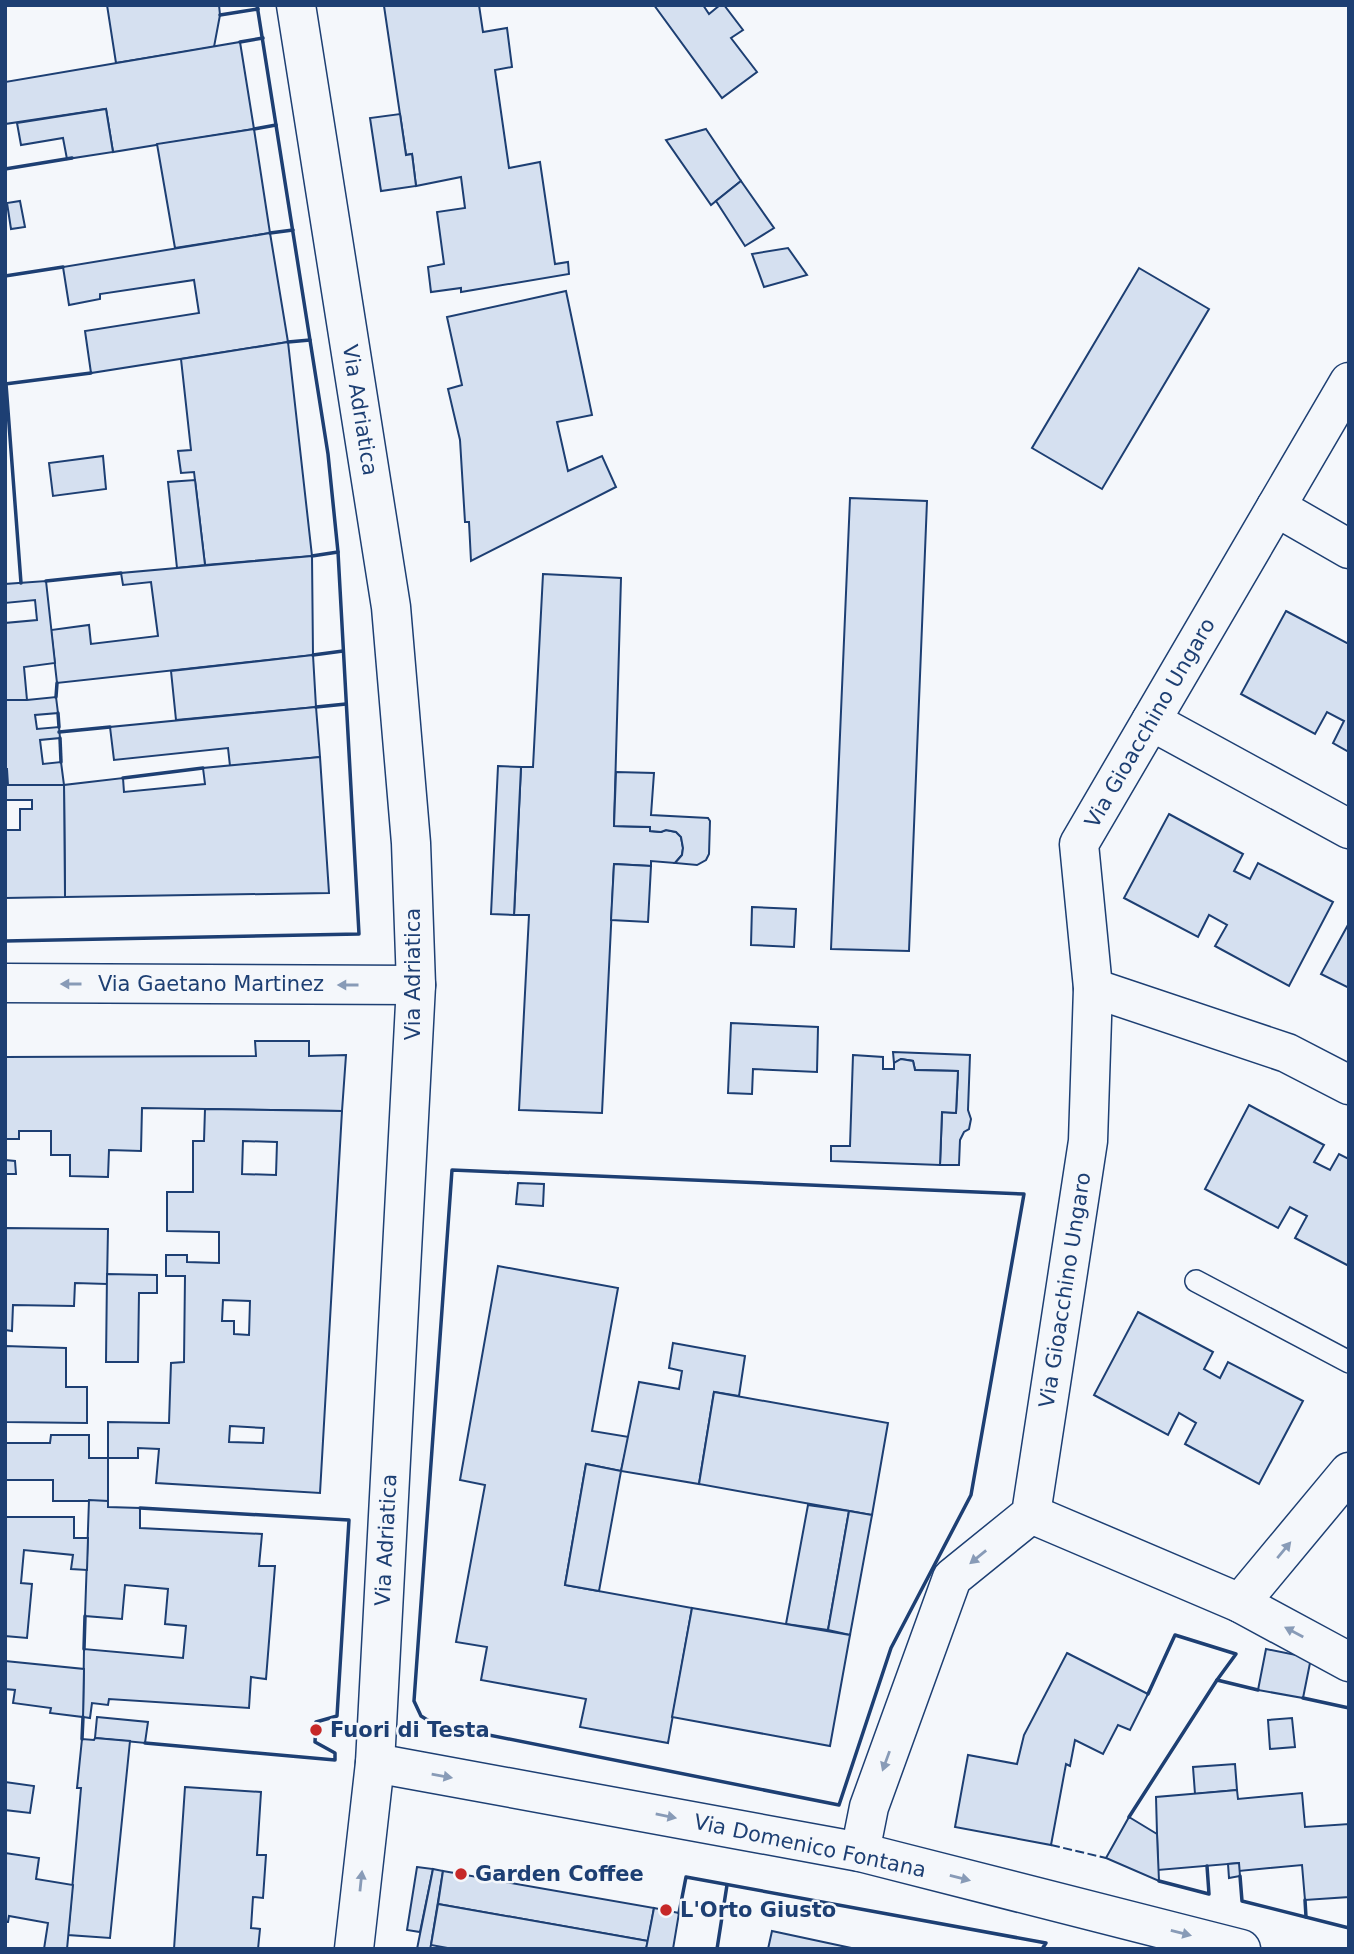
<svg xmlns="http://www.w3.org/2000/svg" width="1354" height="1954" font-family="'DejaVu Sans',sans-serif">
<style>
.building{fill:#d5e0f0;stroke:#1d3f73;stroke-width:2;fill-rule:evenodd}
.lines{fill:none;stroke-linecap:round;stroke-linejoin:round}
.lane-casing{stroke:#1d3f73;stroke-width:24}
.street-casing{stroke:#1d3f73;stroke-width:41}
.secondary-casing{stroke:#1d3f73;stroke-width:41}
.lane{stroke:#f4f7fb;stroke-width:21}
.street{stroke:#f4f7fb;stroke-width:38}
.secondary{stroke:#f4f7fb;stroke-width:38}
.fence{stroke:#1d3f73;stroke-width:2;stroke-dasharray:9 3.5;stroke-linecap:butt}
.wall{stroke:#1d3f73;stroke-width:3.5}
.oneway{fill:#889bb7}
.poi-dot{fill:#c62828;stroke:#f4f7fb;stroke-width:2.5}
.labels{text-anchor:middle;stroke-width:5;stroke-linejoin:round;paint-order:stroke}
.street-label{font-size:21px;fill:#1d3f73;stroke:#f4f7fb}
.poi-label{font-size:21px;font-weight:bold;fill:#1d3f73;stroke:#f4f7fb;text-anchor:start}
</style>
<rect width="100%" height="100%" fill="#f4f7fb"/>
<g class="building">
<polygon points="107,5 219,5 220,15 214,47 116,63"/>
<polygon points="389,5 479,5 483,32 507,28 512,67 495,70 509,168 540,162 555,264 568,262 569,274 461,292 461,288 431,292 428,267 444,264 437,212 465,208 461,177 416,186 412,154 406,155 384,6"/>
<polygon points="654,5 703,5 709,14 720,5 724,5 743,30 731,38 757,72 722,98"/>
<polygon points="240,42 254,129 113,152 106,109 5,124 5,82"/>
<polygon points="106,109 113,152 67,159 63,138 21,145 17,123"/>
<polygon points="400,114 406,155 412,154 416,186 381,191 370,118"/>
<polygon points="254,129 270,233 175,248 157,144"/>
<polygon points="706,129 741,181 711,205 666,140"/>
<polygon points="741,181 774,228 745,246 716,201"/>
<polygon points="20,201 25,227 11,229 7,203"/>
<polygon points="270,233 288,342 91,373 85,331 199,313 194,280 100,294 100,299 69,305 63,267"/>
<polygon points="788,248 807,275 764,287 752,254"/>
<polygon points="1139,268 1209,309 1102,489 1032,448"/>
<polygon points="566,291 592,415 557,422 568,471 602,456 616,487 471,561 469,522 465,522 460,440 448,389 462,385 447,317"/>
<polygon points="288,342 312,556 205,565 194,472 181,473 178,451 191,450 181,359"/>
<polygon points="103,456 106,489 53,496 49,463"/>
<polygon points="195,480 205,565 177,568 168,482"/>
<polygon points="850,498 927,501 909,951 831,949"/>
<polygon points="312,556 313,655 57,683 51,630 89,625 91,644 158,636 151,582 123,585 121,573"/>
<polygon points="543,574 621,578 614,826 650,827 650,831 661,832 666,830 676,832 681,837 683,848 682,855 675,863 651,861 651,866 614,864 602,1113 519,1110 529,915 514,915 521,767 533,767"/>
<polygon points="46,581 55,663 24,667 27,700 5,700 5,623 37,620 35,600 5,603 5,584"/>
<polygon points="1286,611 1349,644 1349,752 1333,743 1344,721 1327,712 1315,734 1241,694"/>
<polygon points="313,655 316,707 176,720 171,671"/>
<polygon points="56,697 58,713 35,715 37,729 59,727 60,738 40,740 43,764 61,762 64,785 8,785 7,769 5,769 5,700 27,700"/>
<polygon points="316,707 320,757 230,766 228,748 114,760 110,727"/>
<polygon points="320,757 329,893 65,897 64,785 123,778 124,792 205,784 203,768"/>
<polygon points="498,766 521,767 514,915 491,914"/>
<polygon points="616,772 654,773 651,815 708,818 710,821 709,854 706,860 697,865 675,863 682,855 683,848 681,837 676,832 666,830 661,832 650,831 650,827 614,826"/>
<polygon points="5,785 64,785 65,897 5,898 5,830 20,830 20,809 32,809 32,800 5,800"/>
<polygon points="1169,814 1243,854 1234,871 1250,879 1258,863 1333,902 1289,986 1215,946 1227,925 1209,915 1198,937 1124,898"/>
<polygon points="614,864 651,866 648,922 611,920"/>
<polygon points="752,907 796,909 794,947 751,945"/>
<polygon points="1349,923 1349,988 1321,974"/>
<polygon points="731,1023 818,1027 817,1072 753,1069 752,1094 728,1093"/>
<polygon points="255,1041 309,1041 309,1056 346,1055 342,1111 142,1108 141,1151 109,1150 108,1177 70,1176 70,1155 51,1155 51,1131 19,1131 19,1139 5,1139 5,1057 256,1056"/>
<polygon points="893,1052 970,1055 968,1110 971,1119 969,1129 964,1132 960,1140 959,1165 940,1165 942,1112 956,1113 958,1071 915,1070 913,1061 901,1059 894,1063"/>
<polygon points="853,1055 883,1057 883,1069 894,1069 894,1063 901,1059 913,1061 915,1070 958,1071 956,1113 942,1112 940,1165 831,1161 831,1146 850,1146"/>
<polygon points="1249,1105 1324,1145 1314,1162 1330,1170 1339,1154 1349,1159 1349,1266 1295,1238 1307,1216 1290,1207 1278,1228 1205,1189"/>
<path d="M205,1109L342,1111L320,1493L156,1483L159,1449L138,1448V1458H108V1422L169,1423L171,1363L184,1362L185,1276H166V1255H187V1262L219,1263V1232L167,1231V1192H193V1141H204ZM243,1141L277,1142L276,1175L242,1174ZM223,1300L250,1301L249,1335L234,1334V1321H222ZM230,1426L264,1428L263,1443L229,1442Z"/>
<polygon points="5,1160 15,1161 16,1174 5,1174"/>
<polygon points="518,1183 544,1184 543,1206 516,1204"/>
<polygon points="5,1228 108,1229 107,1284 75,1283 74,1306 13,1305 12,1331 5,1330"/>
<polygon points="498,1266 618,1288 592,1431 629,1437 621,1471 586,1464 565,1585 692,1608 668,1743 580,1727 586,1699 481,1680 487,1647 456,1642 485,1485 460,1480"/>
<polygon points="107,1274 157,1275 157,1293 139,1293 138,1362 106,1362"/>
<polygon points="1138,1312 1213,1352 1204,1369 1220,1378 1228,1362 1303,1401 1259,1484 1185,1444 1196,1423 1179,1413 1168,1435 1094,1395"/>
<polygon points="673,1343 745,1356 739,1396 714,1392 699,1484 621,1471 639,1382 679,1389 682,1371 669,1368"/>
<polygon points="5,1346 66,1348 66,1387 87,1387 87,1423 5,1422"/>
<polygon points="714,1392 888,1423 872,1515 699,1484"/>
<polygon points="51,1435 89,1435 89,1458 108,1458 108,1501 53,1501 53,1480 5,1480 5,1443 50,1443"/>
<polygon points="586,1464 621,1471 599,1591 565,1585"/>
<polygon points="89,1500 108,1501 108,1507 140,1508 140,1528 262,1534 259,1566 275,1566 266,1679 251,1677 249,1708 109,1699 108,1705 92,1703 90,1718 83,1717 84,1649 183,1658 186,1626 165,1624 168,1589 125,1585 122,1619 85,1616"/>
<polygon points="808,1505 849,1511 828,1630 786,1624"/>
<polygon points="849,1511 872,1515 850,1635 828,1630"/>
<polygon points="5,1517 74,1517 74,1538 88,1538 87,1570 71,1569 73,1555 24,1550 21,1583 32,1584 27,1638 5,1636"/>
<polygon points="692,1608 850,1635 830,1746 672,1717"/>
<polygon points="1266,1649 1311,1658 1303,1698 1258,1690"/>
<polygon points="1067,1653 1148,1694 1130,1730 1118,1725 1103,1754 1075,1740 1070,1766 1066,1764 1051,1845 955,1827 968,1755 1017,1764 1024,1735"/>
<polygon points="5,1661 84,1669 83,1717 50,1713 51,1708 13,1703 15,1690 5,1689"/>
<polygon points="97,1717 148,1722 145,1743 95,1738"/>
<polygon points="1292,1718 1295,1747 1270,1749 1268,1720"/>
<polygon points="95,1738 130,1741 110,1938 68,1935 81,1788 77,1788 82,1739 94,1740"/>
<polygon points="1235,1764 1237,1790 1195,1794 1193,1767"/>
<polygon points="5,1782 34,1786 30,1813 5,1810"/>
<polygon points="185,1787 261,1792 257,1855 266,1855 263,1898 253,1897 251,1928 260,1929 258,1949 174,1949"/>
<polygon points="1237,1790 1238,1799 1302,1793 1305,1827 1349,1824 1349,1897 1305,1900 1302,1865 1239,1871 1239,1863 1158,1870 1156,1797"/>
<polygon points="1129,1817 1157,1834 1159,1881 1106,1858"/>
<polygon points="5,1853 39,1858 36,1879 73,1885 67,1949 44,1949 48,1923 9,1916 8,1922 5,1922"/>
<polygon points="1239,1863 1240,1876 1229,1878 1228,1864"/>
<polygon points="417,1867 433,1869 420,1932 407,1930"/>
<polygon points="433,1869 443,1871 431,1945 430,1949 417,1949"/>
<polygon points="443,1871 654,1908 648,1941 438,1904"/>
<polygon points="438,1904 648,1941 646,1949 453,1949 431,1945"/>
<polygon points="654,1908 679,1913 673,1949 646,1949"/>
<polygon points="772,1931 856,1949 768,1949"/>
</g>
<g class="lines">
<g class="lane-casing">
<polyline id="lane" points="1196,1281 1349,1362"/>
</g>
<g class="street-casing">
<g id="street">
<polyline points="1276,507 1349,549"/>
<polyline points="1151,721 1349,829"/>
<polyline points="5,983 416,985"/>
<polyline points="1093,988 1287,1053 1349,1085"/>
<polyline points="1031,1514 1240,1603 1349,1662"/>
<polyline points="1240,1603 1349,1472"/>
<polyline points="375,1763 860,1852 1241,1949"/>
<polyline points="860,1852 869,1807 952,1578 1031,1514 1088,1141 1093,988 1079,844 1349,382"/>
</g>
</g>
<g class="secondary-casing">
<polyline id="secondary" points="296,5 391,607 411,843 416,985 375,1763 354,1949"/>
</g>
<use href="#lane" class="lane"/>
<use href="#street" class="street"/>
<use href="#secondary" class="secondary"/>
<polyline class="fence" points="1051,1845 1106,1858"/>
<g class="wall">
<polyline points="220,15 258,9"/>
<polyline points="240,42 263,38"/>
<polyline points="254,129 276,125"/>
<polyline points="5,169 72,158"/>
<polyline points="270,233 293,230"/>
<polyline points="5,276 63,267"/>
<polyline points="288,342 310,340"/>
<polyline points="5,384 91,373"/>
<polyline points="6,384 21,583"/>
<polyline points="312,556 338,552"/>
<polyline points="46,581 121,573"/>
<polyline points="313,655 343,651"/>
<polyline points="56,697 57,683"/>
<polyline points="316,707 346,704"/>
<polyline points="58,713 59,727"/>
<polyline points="59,732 110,727"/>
<polyline points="60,738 61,762"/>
<polyline points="123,778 203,768"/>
<polyline points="5,941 359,934 338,552 328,454 257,5"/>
<polygon points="452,1170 1024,1194 971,1495 891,1648 839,1805 434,1724 421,1716 414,1701"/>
<polyline points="140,1508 349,1520 337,1716 316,1722 315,1742 335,1753 335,1760 145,1743"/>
<polyline points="84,1649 85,1616"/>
<polyline points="1148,1694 1175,1635 1236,1654 1217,1680"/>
<polyline points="1303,1698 1349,1708"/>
<polyline points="82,1739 83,1717"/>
<polyline points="1129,1817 1217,1680 1258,1690"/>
<polyline points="1240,1876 1242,1901 1349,1928"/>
<polyline points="1159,1881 1209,1894 1207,1866"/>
<polyline points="1305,1900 1306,1917"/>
<polyline points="679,1913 686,1877 1046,1943 1042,1949"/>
<polyline points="717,1949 727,1885"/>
</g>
</g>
<defs><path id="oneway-solid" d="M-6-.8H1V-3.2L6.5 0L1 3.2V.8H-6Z" transform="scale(1.75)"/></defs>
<g class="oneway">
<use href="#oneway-solid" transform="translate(71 984) rotate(-180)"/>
<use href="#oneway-solid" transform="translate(348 985) rotate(-180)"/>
<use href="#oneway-solid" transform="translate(1284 1550) rotate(-50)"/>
<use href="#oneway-solid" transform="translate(978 1557) rotate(141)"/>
<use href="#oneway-solid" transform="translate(1294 1632) rotate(-152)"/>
<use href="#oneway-solid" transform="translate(886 1761) rotate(110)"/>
<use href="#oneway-solid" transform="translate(442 1776) rotate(10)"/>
<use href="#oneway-solid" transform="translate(666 1816) rotate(11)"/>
<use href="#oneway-solid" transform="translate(960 1878) rotate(14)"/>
<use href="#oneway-solid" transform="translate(361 1881) rotate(-84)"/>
<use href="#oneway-solid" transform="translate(1181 1933) rotate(14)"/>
</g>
<g class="poi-dot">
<circle cx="316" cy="1730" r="7"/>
<circle cx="461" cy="1874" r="7"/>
<circle cx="666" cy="1910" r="7"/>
</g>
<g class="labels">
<g class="street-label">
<text transform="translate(360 410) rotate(81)" y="7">Via Adriatica</text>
<text transform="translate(1150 723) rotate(-60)" y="7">Via Gioacchino Ungaro</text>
<text transform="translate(413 974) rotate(-90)" y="7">Via Adriatica</text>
<text x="211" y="991">Via Gaetano Martinez</text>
<text transform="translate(1065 1290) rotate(-81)" y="7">Via Gioacchino Ungaro</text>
<text transform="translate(386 1540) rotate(-87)" y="7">Via Adriatica</text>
<text transform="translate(810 1846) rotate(12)" y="7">Via Domenico Fontana</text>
</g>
<g class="poi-label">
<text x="330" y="1737">Fuori di Testa</text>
<text x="475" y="1881">Garden Coffee</text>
<text x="680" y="1917">L'Orto Giusto</text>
</g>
</g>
<rect width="1354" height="1954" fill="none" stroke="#1d3f73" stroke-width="14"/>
</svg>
